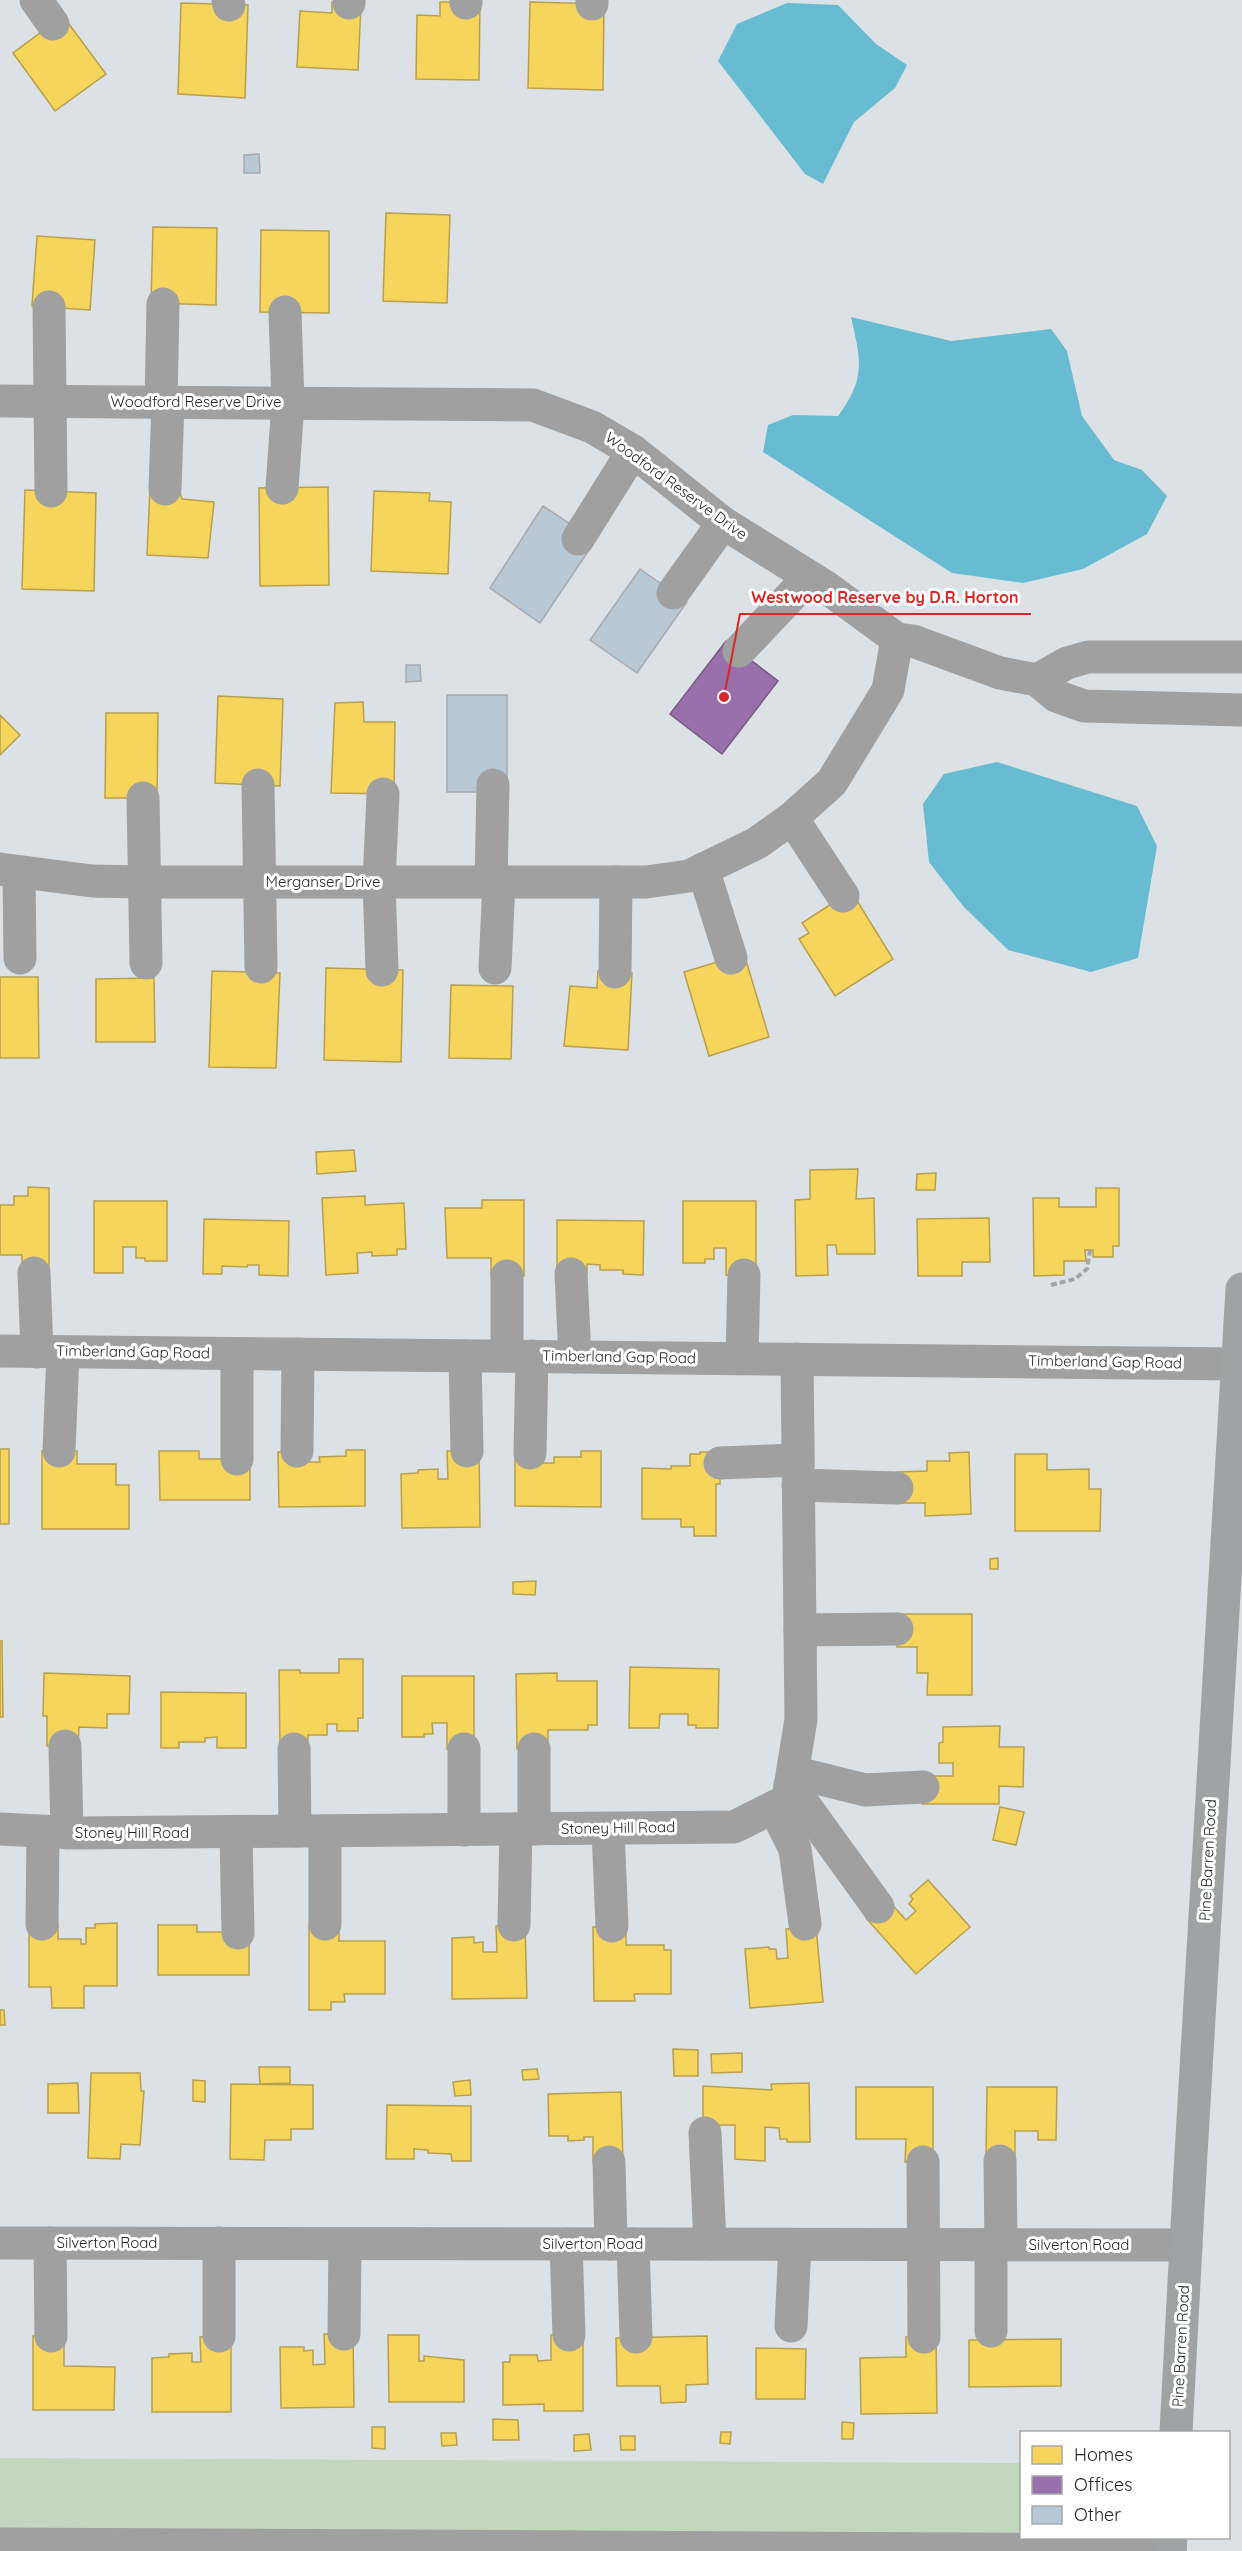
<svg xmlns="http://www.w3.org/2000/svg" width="1242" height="2551" font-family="Quicksand,sans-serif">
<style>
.green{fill:#c2d7bd}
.water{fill:#68bcd1}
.homes{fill:#f6d55c;stroke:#b7a04d;stroke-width:1.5}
.offices{fill:#9970ab;stroke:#765a84;stroke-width:1.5}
.building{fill:#b8c8d5;stroke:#a6a9ad;stroke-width:1.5}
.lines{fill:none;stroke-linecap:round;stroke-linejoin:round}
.path{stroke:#a2a5a5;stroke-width:4;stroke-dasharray:6 3;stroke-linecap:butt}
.minor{stroke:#9fa09f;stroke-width:33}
.major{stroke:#a0a3a4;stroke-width:33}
.labels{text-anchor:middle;stroke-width:6;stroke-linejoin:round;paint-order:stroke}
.street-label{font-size:15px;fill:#232629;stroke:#fff}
.leader{fill:none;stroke:#d62828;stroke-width:2}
.callout-dot{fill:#d62828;stroke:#fff;stroke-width:2}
.callout-label{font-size:16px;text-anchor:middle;font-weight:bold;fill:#d62828;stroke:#fff;stroke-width:6;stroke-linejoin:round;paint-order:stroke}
</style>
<rect width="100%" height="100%" fill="#dce1e5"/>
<polygon class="green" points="0,2458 1021,2463 1022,2538 0,2551"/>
<g class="water">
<polygon points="787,3 838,5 876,44 907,65 895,88 854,122 823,184 805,174 718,61 737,24"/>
<path d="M851,317L951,341L1051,329L1067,351L1082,416L1114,460L1142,470L1167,496L1147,534L1083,569L1023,583L952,573L763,452L768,425L793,415L838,416C866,378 861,361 851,317Z"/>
<polygon points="997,762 1137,806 1157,846 1138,958 1091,972 1008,950 963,906 929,862 923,804 944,774"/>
</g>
<g class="homes">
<polygon points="332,2 361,4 358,70 297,67 300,11 332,13"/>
<polygon points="440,2 480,2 479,80 416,79 417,15 440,16"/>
<polygon points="530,2 604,4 603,90 528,88"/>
<polygon points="181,3 248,5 245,98 178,94"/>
<polygon points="63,16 106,74 55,111 13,53"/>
<polygon points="386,213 450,215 447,303 383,301"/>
<polygon points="153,227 217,228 216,305 151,303"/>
<polygon points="261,230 329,231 329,313 260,312"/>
<polygon points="37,236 95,240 90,310 32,306"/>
<polygon points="328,487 329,585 260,586 259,488"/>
<polygon points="150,488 179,489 182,499 214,502 208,558 147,555"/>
<polygon points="25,490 96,493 94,591 22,589"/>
<polygon points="374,491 430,493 429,501 451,502 448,574 371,571"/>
<polygon points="218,696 283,699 280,786 215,783"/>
<polygon points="363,702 364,722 395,722 394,794 331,793 335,703"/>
<polygon points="106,713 158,713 157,798 105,798"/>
<polygon points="0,715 20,735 0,755"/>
<polygon points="851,891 893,959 835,996 799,939 809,933 802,923"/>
<polygon points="744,954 769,1037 709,1056 684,972"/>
<polygon points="326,968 403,970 401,1062 324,1060"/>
<polygon points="212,971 280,973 276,1068 209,1067"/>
<polygon points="598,971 632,973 628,1050 564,1046 570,986 597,988"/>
<polygon points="0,977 38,977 39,1058 0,1058"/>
<polygon points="154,978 155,1042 96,1042 96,979"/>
<polygon points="451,985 513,986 511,1059 449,1058"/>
<polygon points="354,1150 356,1171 317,1174 316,1152"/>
<polygon points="858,1169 856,1199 874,1198 875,1254 837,1254 836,1245 827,1245 828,1275 796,1276 795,1200 810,1199 810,1170"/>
<polygon points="936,1173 935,1190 916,1190 917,1174"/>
<polygon points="28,1187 49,1188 49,1273 22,1272 22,1255 0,1255 0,1205 14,1205 14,1196 28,1196"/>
<polygon points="1096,1188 1119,1188 1119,1246 1113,1246 1113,1257 1093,1257 1093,1250 1085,1250 1086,1261 1064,1261 1064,1275 1034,1276 1033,1198 1059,1198 1059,1207 1096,1207"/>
<polygon points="365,1196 365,1205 404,1203 406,1249 397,1249 397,1255 372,1256 372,1252 357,1253 358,1273 326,1275 322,1198"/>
<polygon points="482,1200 524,1200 524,1276 491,1276 491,1258 447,1258 445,1208 482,1208"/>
<polygon points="94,1201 167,1201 167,1261 145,1261 145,1258 136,1258 136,1247 123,1247 123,1273 94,1273"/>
<polygon points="683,1201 756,1201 756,1275 726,1275 726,1248 714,1248 714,1259 705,1259 705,1263 683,1263"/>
<polygon points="989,1218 990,1262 962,1262 962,1276 918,1276 917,1219"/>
<polygon points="204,1219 289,1221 288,1276 259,1275 259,1265 248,1265 247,1267 222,1266 222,1274 203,1274"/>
<polygon points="557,1220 644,1221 643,1275 623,1274 623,1270 600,1270 600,1265 587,1264 587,1274 557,1274"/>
<rect x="0" y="1449" width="9" height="75"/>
<polygon points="346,1450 365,1450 365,1506 279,1507 278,1452 309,1451 308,1462 320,1462 319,1457 346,1456"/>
<polygon points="42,1451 77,1451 77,1464 116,1464 116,1485 129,1485 129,1529 42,1529"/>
<polygon points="159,1451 199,1451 199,1459 250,1459 250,1500 160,1500"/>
<polygon points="447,1451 479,1451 480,1527 402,1528 401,1474 418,1473 418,1470 438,1469 438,1479 448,1479"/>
<polygon points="581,1451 601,1451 601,1507 515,1506 515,1452 543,1453 543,1463 554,1463 554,1457 581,1457"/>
<polygon points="700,1452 720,1452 720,1484 716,1484 716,1536 694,1536 694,1527 681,1527 681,1519 642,1519 642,1468 671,1469 671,1466 690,1466 690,1454 700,1454"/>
<polygon points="969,1452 971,1514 925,1516 925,1503 898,1503 897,1472 927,1471 927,1461 950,1461 949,1453"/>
<polygon points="1015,1454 1047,1454 1047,1470 1089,1469 1089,1489 1101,1489 1100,1531 1015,1531"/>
<polygon points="998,1558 998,1569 990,1569 990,1559"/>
<polygon points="536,1581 535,1595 513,1594 513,1582"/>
<polygon points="897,1614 972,1614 972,1695 927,1695 928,1673 917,1673 917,1647 897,1647"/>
<polygon points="0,1641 2,1641 3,1717 0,1717"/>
<polygon points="339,1659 363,1659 363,1718 358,1718 358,1731 337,1731 337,1724 327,1724 327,1735 308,1735 308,1748 280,1749 279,1670 300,1670 300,1673 339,1673"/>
<polygon points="630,1667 719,1669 718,1728 696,1728 696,1725 688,1725 688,1714 660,1714 659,1728 629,1728"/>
<polygon points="44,1673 130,1676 129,1714 107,1714 107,1728 79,1727 78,1747 47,1746 47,1716 43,1716"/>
<polygon points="557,1673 557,1681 597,1681 597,1725 588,1725 588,1730 548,1730 548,1749 517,1749 516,1674"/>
<polygon points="402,1676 474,1676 474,1749 447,1749 447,1723 432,1723 433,1734 424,1734 424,1737 402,1737"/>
<polygon points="161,1692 246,1693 246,1748 217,1748 217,1737 205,1738 205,1742 179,1742 179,1748 161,1748"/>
<polygon points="1000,1726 999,1747 1024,1747 1023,1787 999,1786 999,1804 922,1804 922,1776 953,1776 953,1763 939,1763 939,1743 943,1742 943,1727"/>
<polygon points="1000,1807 1024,1812 1016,1845 993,1840"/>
<polygon points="928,1880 970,1927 916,1974 866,1918 887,1899 906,1920 916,1911 909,1904 913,1899 910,1896"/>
<polygon points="117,1923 117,1986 84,1986 84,2008 52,2008 51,1987 29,1987 29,1924 58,1924 58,1939 81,1939 81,1944 86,1944 86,1928 95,1928 95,1924"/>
<polygon points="309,1924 339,1924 339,1941 385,1941 385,1994 344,1994 345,2002 331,2002 331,2010 309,2010"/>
<polygon points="158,1925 197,1925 197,1932 249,1932 249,1975 158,1975"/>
<polygon points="525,1925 527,1998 452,1999 452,1938 474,1937 474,1943 483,1942 483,1952 497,1952 496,1926"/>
<polygon points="626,1926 626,1945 664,1945 664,1950 671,1950 671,1994 634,1994 635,2001 594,2001 593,1927"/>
<polygon points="816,1927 823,2002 750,2008 745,1949 769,1947 769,1949 776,1949 777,1959 788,1958 786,1929"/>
<polygon points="0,2010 4,2010 5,2025 0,2025"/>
<polygon points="673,2049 698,2050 698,2076 674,2076"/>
<polygon points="742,2053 742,2072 712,2073 711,2054"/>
<polygon points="259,2067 290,2067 290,2083 260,2084"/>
<polygon points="537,2069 539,2079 523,2080 522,2070"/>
<polygon points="91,2073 140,2073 141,2091 144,2091 140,2145 121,2144 120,2159 88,2158"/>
<polygon points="193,2080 205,2081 205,2102 193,2101"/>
<polygon points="470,2080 471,2095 455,2096 453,2082"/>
<polygon points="78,2083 79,2113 48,2113 48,2084"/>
<polygon points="809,2083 810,2142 787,2142 787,2139 780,2139 779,2128 765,2127 765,2161 735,2159 735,2125 703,2125 703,2086 772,2090 771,2084"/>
<polygon points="231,2084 313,2085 313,2129 291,2129 291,2140 265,2140 264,2160 230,2159"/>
<polygon points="856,2087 933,2087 933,2162 905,2162 906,2139 856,2139"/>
<polygon points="987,2087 1057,2087 1056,2140 1038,2140 1038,2131 1015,2131 1015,2162 986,2161"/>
<polygon points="621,2092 623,2161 593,2162 593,2137 584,2137 584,2140 568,2141 568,2136 549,2136 548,2094"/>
<polygon points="387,2105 471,2106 471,2161 452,2161 451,2154 428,2153 428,2150 414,2149 414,2159 386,2159"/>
<polygon points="324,2334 353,2334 354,2407 281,2408 280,2347 304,2347 304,2351 313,2350 313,2365 325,2364"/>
<polygon points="388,2335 419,2335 419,2361 424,2361 424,2356 464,2360 464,2402 389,2402"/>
<polygon points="551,2335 583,2335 583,2411 544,2411 544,2404 503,2405 503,2362 510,2362 510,2355 537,2355 538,2361 551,2360"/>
<polygon points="33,2336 64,2336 64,2366 115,2367 114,2410 33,2410"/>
<polygon points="231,2336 231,2412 152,2412 152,2358 169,2357 169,2354 192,2353 192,2362 201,2362 200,2337"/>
<polygon points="707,2336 708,2384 686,2385 686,2402 661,2403 660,2386 617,2386 616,2338"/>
<polygon points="936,2336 937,2413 861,2414 860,2358 906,2357 906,2337"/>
<polygon points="1061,2339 1061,2386 969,2387 969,2340"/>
<polygon points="756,2348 806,2349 805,2399 756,2399"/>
<polygon points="493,2419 518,2420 519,2440 493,2440"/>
<polygon points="842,2422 854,2423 853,2439 842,2439"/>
<polygon points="372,2427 385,2427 385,2449 372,2448"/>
<polygon points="721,2432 731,2432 730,2444 720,2443"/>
<polygon points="441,2433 456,2433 457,2445 442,2446"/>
<polygon points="589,2434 591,2450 574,2451 574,2435"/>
<polygon points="620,2436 635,2436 635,2450 621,2450"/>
</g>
<polygon class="offices" points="726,641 778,681 722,754 670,714"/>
<g class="building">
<polygon points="259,154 260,173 244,173 244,155"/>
<polygon points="543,506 572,525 591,547 540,623 490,588"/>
<polygon points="640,569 687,602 637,673 590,640"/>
<polygon points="406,665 420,665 421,681 406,682"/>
<polygon points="447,695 507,695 507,783 479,792 447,792"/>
</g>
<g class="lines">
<polyline class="path" points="1051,1285 1075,1279 1087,1269 1090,1250"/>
<g class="minor">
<polyline points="36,0 53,24"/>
<polyline points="228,0 229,5"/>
<polyline points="349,0 349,3"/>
<polyline points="466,0 466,3"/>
<polyline points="592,0 592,4"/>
<polyline points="49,307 51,491"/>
<polyline points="0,401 533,405 592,427 633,451 723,523 826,587 897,639 913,641 1000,673 1037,680 1056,696 1084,706 1242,710"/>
<polyline points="161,402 163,304"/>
<polyline points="282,488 288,403 285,312"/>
<polyline points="165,489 168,403"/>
<polyline points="578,539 633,451"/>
<polyline points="673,593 723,523"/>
<polyline points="739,651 809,577"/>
<polyline points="1037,680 1067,663 1088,657 1242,657"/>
<polyline points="258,785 261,967"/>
<polyline points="143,798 146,963"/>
<polyline points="792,818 843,896"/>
<polyline points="0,869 92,881 143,882 646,882 689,876 757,843 792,818 832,782 888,690 897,639"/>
<polyline points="703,869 731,958"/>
<polyline points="19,872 20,958"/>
<polyline points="491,882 493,785"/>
<polyline points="495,968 499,882"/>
<polyline points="382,970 379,882 383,794"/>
<polyline points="615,972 616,882"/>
<polyline points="34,1273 37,1352"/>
<polyline points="571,1274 575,1357"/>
<polyline points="507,1276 507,1356"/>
<polyline points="0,1351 1238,1364"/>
<polyline points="465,1356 467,1451"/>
<polyline points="742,1358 744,1275"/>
<polyline points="59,1451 63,1352"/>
<polyline points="297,1451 298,1354"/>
<polyline points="530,1453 532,1356"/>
<polyline points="237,1459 237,1354"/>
<polyline points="720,1463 798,1460"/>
<polyline points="798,1485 897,1488"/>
<polyline points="800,1630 897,1629"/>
<polyline points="65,1746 67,1833"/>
<polyline points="294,1749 295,1831"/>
<polyline points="464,1749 464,1830"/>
<polyline points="793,1772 865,1790 923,1787"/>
<polyline points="790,1785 878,1907"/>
<polyline points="774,1807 795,1849 805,1924"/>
<polyline points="0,1829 77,1833 734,1827 788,1800 801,1719 797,1359"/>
<polyline points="534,1829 534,1749"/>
<polyline points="608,1829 612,1926"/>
<polyline points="236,1832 238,1933"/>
<polyline points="42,1924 43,1832"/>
<polyline points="325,1924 325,1831"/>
<polyline points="514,1925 516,1829"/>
<polyline points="705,2133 710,2244"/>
<polyline points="1000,2161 1001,2245"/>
<polyline points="609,2162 611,2244"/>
<polyline points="923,2162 924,2337"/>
<polyline points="0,2243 1186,2245"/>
<polyline points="50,2243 51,2336"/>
<polyline points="219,2243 219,2336"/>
<polyline points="566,2244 569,2335"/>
<polyline points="633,2244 636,2337"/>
<polyline points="791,2326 795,2245"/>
<polyline points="991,2331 991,2245"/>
<polyline points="344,2334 345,2244"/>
<polyline points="0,2544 1170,2550"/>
</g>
<g class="major">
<polyline points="1176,2432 1190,2171 1242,1289"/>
<polyline points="1170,2551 1171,2538"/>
</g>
</g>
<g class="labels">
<g class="street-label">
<text x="196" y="407">Woodford Reserve Drive</text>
<text transform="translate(676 486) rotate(36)" y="5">Woodford Reserve Drive</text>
<text x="323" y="887">Merganser Drive</text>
<text transform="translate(133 1352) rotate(1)" y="5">Timberland Gap Road</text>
<text transform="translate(619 1357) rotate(1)" y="5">Timberland Gap Road</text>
<text transform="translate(1105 1362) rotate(1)" y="5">Timberland Gap Road</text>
<text transform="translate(618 1828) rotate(-1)" y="5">Stoney Hill Road</text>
<text x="132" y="1838">Stoney Hill Road</text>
<text transform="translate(1208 1860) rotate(-87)" y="5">Pine Barren Road</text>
<text x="107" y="2248">Silverton Road</text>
<text x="593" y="2249">Silverton Road</text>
<text x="1079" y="2250">Silverton Road</text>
<text transform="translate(1181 2346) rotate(-87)" y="5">Pine Barren Road</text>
</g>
</g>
<path class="leader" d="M724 697L740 614H1031"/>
<circle class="callout-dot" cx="724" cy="697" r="6"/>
<g class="callout-label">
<text x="885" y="603">Westwood Reserve by D.R. Horton</text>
</g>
<rect x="1020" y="2431" width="210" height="108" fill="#ffffff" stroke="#a7a8a9" stroke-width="1.5"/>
<rect x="1032" y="2446" width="30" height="18" fill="#f6d55c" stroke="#a7a8a9" stroke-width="1.5"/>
<text x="1074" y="2461" font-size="18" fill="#232629">Homes</text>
<rect x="1032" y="2476" width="30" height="18" fill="#9970ab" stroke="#a7a8a9" stroke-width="1.5"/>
<text x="1074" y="2491" font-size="18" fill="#232629">Offices</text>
<rect x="1032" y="2506" width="30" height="18" fill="#b8c8d5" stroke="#a7a8a9" stroke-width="1.5"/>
<text x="1074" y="2521" font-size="18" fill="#232629">Other</text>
</svg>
